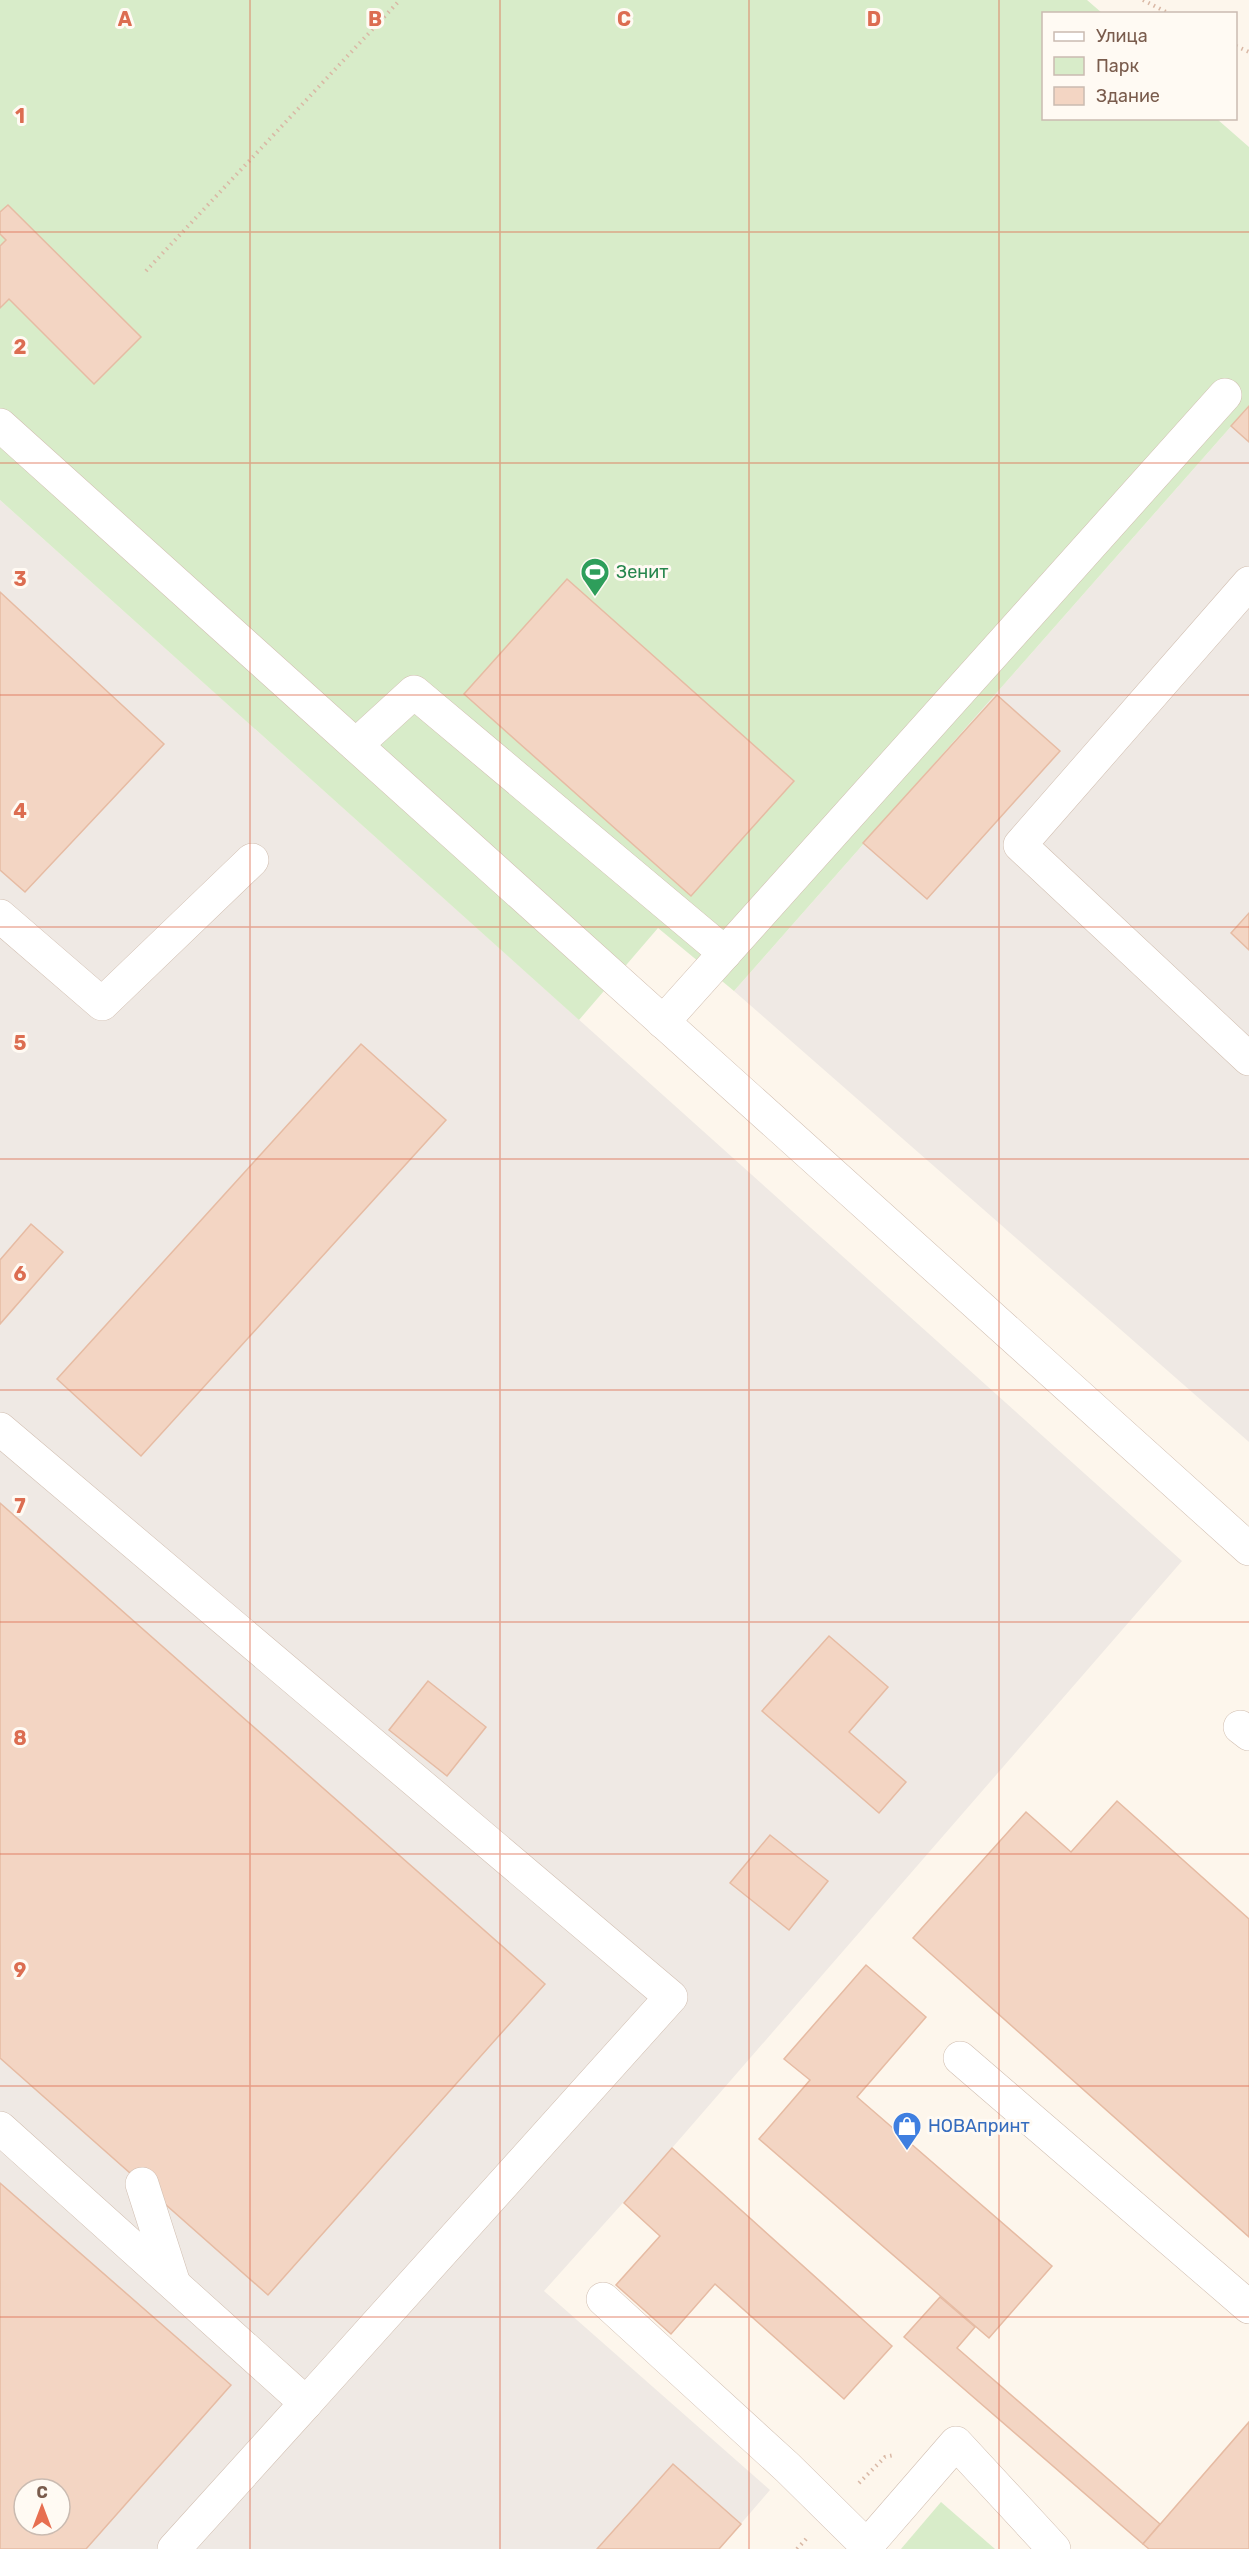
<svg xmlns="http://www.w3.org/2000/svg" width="1249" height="2549" font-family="Rubik,sans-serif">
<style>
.industrial{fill:#efe9e4;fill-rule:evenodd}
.green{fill:#d8ecc9}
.building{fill:#f3d5c3;stroke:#e6bba3;stroke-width:1.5;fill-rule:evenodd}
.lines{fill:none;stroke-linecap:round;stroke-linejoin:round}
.minor-casing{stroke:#d1beb0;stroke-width:34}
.path{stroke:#d9b8a5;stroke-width:4;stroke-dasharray:1.5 4.5;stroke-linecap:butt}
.minor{stroke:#fff;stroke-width:33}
.grid{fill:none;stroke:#dc6d51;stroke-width:1.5;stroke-opacity:0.55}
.labels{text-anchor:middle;stroke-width:6;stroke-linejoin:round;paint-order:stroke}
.leisure-label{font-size:18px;fill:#27864d;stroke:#fffaf3;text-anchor:start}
.shop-label{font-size:18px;fill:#366cbe;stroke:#fffaf3;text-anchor:start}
.grid-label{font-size:20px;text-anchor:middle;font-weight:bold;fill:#dc6d51;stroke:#fffaf3;stroke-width:6;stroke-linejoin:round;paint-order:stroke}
</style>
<rect width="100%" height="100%" fill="#fdf6ec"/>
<g class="industrial">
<polygon points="1249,406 1249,1442 734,991"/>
<path d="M0,500L1182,1561L672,2148L544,2291L770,2490L719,2549H0ZM24,2489H60V2525H24Z"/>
</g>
<g class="green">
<polygon points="0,0 1087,0 1102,13 1044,14 1044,118 1217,119 1249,147 1249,406 734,991 658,928 579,1020 0,500"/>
<polygon points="941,2502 995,2549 901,2549"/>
</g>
<g class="building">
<polygon points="8,205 141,337 94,384 9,299 0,308 0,246 6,240 0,234 0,212"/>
<polygon points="1249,406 1249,442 1231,426"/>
<polygon points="567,579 794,781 691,896 464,694"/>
<polygon points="0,592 164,744 25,892 0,870"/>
<polygon points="997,695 1060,751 927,899 863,843"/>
<polygon points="1249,913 1249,950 1231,933"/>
<polygon points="361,1044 446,1120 141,1456 57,1379"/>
<polygon points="31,1224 63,1252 0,1324 0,1260"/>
<polygon points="0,1503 545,1984 268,2295 0,2058"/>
<polygon points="829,1636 888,1687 849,1732 906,1782 879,1813 762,1711"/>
<polygon points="428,1681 486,1727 447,1776 389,1730"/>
<polygon points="1117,1801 1249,1919 1249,2237 913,1938 1026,1812 1071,1852"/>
<polygon points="770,1835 828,1881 789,1930 730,1883"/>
<polygon points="866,1965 926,2017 857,2097 1052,2266 989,2338 759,2139 810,2080 784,2059"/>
<polygon points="672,2148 892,2346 844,2399 715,2284 671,2334 616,2285 660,2236 624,2203"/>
<path d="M0,2183L231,2385L86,2549H0ZM24,2489H60V2525H24Z"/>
<polygon points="940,2297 975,2327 957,2348 1160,2524 1143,2544 904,2337"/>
<polygon points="1249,2422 1249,2549 1149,2549 1143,2544"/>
<polygon points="673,2464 741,2524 719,2549 597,2549"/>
</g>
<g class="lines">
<g class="minor-casing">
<g id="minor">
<polyline points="0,425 1249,1549"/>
<polyline points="1249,583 1020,845 1249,1059"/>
<polyline points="356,745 414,692 725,953"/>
<polyline points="0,916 102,1004 252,860"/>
<polyline points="663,1022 1225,395"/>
<polyline points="0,1429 671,1997 306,2403"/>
<polyline points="1240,1727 1249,1734"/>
<polyline points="960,2058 1249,2307"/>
<polyline points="0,2128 306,2403 174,2549"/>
<polyline points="142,2184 174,2284"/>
<polyline points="603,2299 788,2468 867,2546"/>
<polyline points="864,2549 956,2443 1054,2549"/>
</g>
</g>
<g class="path">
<polyline points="1143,0 1170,14"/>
<polyline points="1236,46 1249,52"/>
<polyline points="146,271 400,0"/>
<polyline points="859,2483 885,2457 894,2455"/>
<polyline points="797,2549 807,2538"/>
</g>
<use href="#minor" class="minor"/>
</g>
<path class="grid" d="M250,0V2549M500,0V2549M749,0V2549M999,0V2549M0,232H1249M0,463H1249M0,695H1249M0,927H1249M0,1159H1249M0,1390H1249M0,1622H1249M0,1854H1249M0,2086H1249M0,2317H1249"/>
<defs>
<g id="stadium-pin" transform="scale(1.5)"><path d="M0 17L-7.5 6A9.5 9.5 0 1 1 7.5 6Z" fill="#2e9e5b" stroke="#fffaf3"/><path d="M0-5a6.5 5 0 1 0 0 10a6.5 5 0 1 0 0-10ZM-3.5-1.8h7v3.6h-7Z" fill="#fff"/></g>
<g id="shop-pin" transform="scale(1.5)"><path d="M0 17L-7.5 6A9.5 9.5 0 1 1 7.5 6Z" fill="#3f7fe0" stroke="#fffaf3"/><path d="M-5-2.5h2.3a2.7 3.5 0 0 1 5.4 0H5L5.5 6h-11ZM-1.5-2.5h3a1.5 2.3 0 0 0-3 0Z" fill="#fff"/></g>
</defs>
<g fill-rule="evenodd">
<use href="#stadium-pin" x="595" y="572"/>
<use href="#shop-pin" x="907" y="2126"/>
</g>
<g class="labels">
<g class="leisure-label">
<text x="616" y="578">Зенит</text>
</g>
<g class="shop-label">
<text x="928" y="2132">НОВАпринт</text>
</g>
</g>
<g class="grid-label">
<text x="125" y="26">A</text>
<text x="375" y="26">B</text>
<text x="624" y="26">C</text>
<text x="874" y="26">D</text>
<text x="20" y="123">1</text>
<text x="20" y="354">2</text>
<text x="20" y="586">3</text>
<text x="20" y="818">4</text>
<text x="20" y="1050">5</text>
<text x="20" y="1281">6</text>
<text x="20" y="1513">7</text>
<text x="20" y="1745">8</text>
<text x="20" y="1977">9</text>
</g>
<rect x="1042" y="12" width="195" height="108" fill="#fffaf3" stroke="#cabbb1" stroke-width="1.5"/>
<rect x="1054" y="32" width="30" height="9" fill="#ffffff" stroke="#cabbb1" stroke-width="1.5"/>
<text x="1096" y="42" font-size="18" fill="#7a5c4d">Улица</text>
<rect x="1054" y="57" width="30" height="18" fill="#d8ecc9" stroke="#cabbb1" stroke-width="1.5"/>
<text x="1096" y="72" font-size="18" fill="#7a5c4d">Парк</text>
<rect x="1054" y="87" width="30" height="18" fill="#f3d5c3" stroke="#cabbb1" stroke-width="1.5"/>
<text x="1096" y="102" font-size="18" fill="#7a5c4d">Здание</text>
<g transform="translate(42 2507)"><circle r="28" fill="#fffaf3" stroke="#cabbb1" stroke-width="1.5"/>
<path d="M0-4.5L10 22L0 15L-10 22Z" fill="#e76f51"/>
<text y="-9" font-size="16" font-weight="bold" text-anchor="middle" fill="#7a5c4d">С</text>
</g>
</svg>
